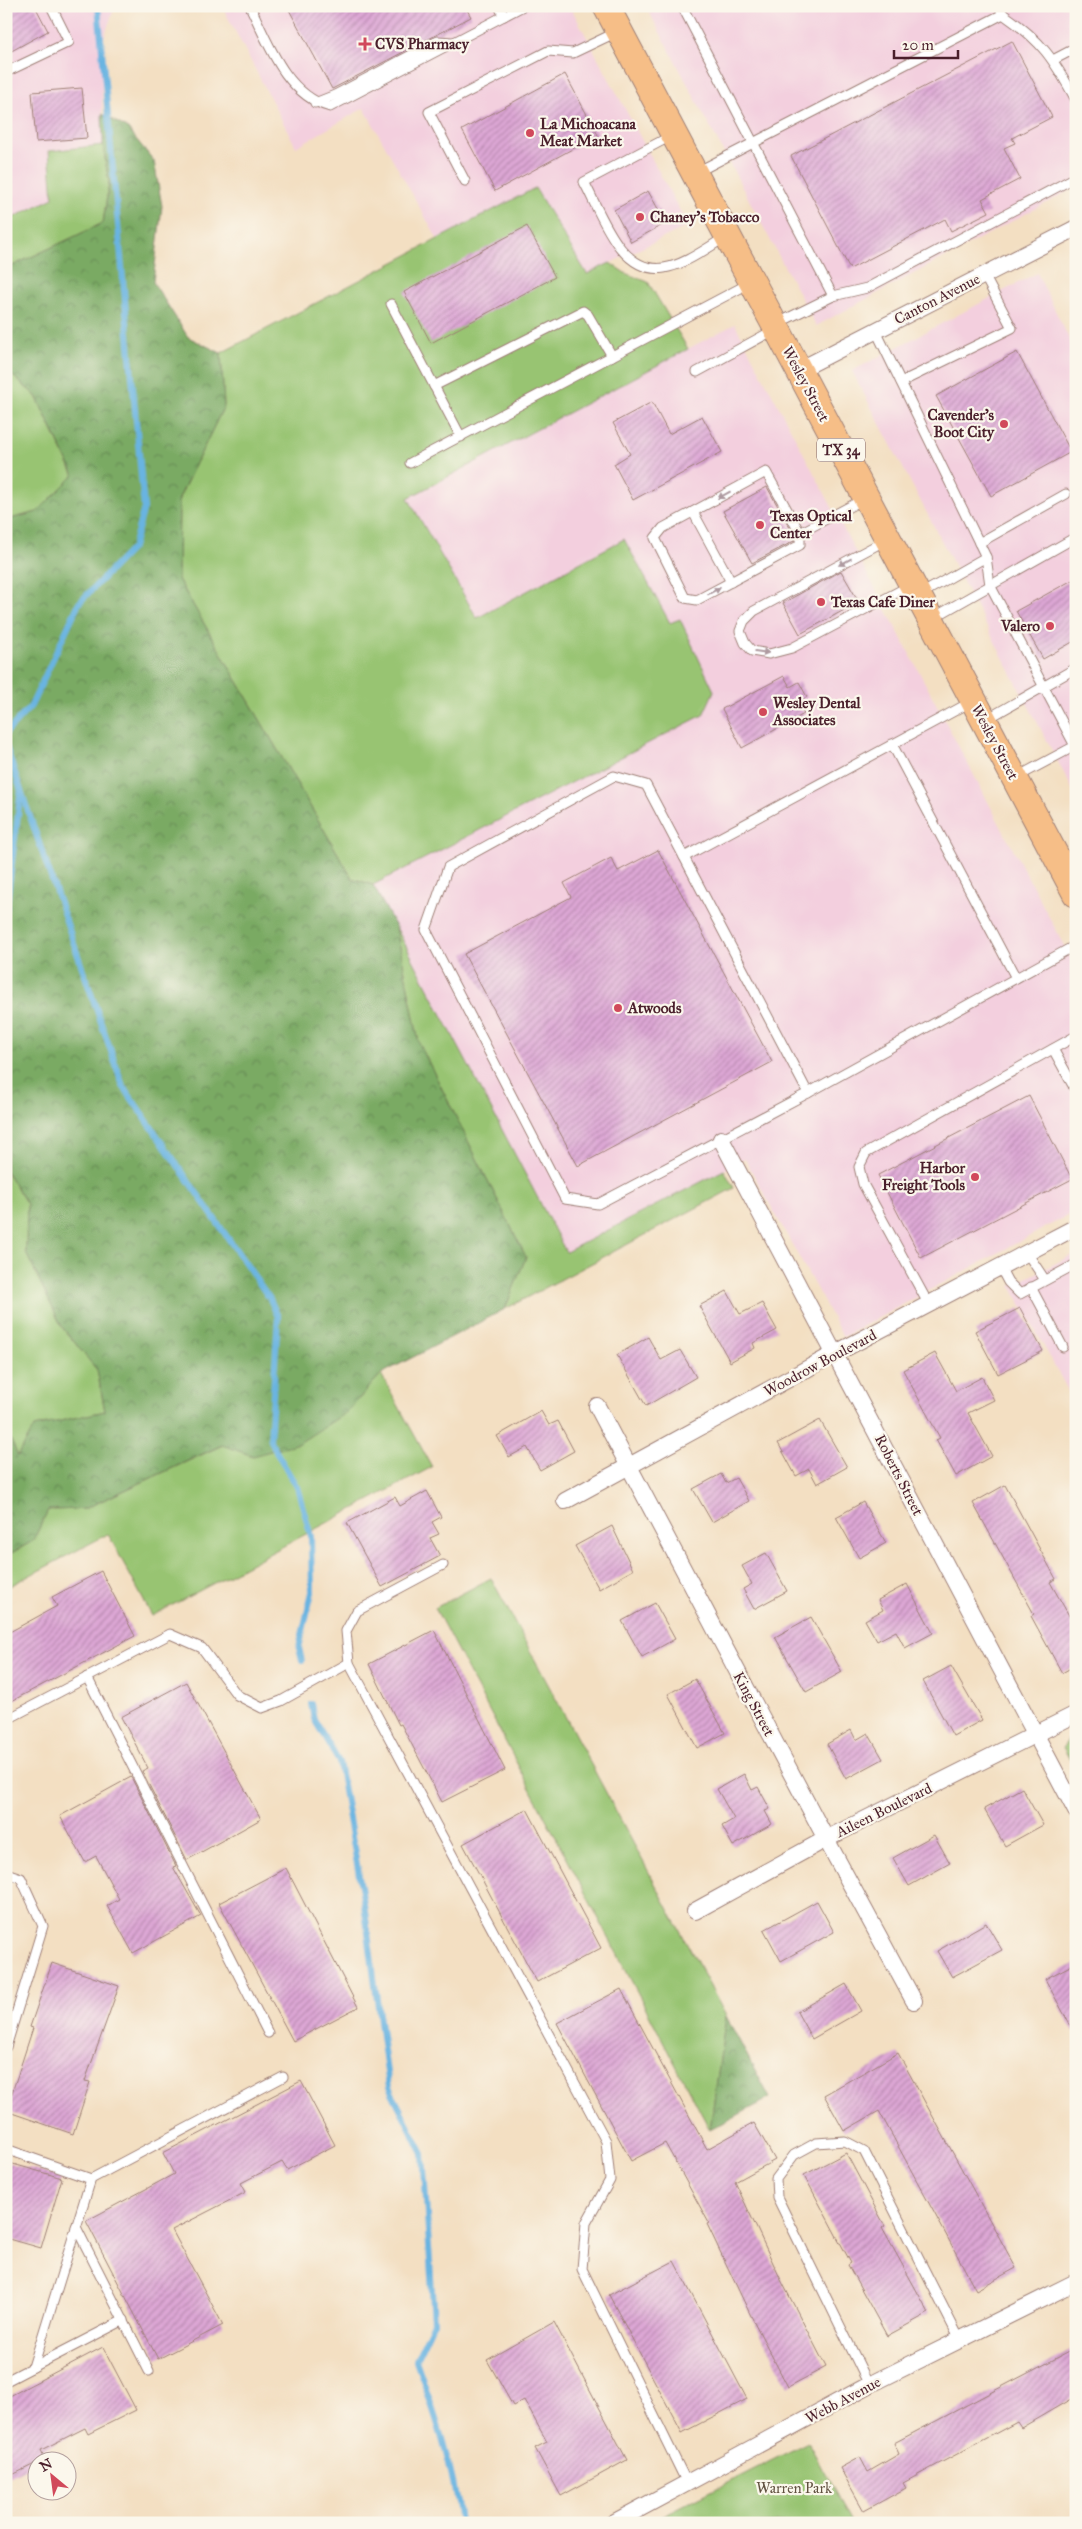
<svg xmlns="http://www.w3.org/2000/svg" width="1082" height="2529" font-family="'IM FELL Great Primer',serif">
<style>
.built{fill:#f3cfde}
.green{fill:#98c472;stroke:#71724e}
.forest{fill:url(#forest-crowns);stroke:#626448}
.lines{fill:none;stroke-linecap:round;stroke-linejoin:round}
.stream{stroke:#69b4e1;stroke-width:6}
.building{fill:url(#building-hatch)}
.lane-casing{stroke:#9e7f76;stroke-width:11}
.street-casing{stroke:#9e7f76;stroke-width:18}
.primary-casing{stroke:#9e7f76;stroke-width:28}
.lane{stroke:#fff;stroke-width:9}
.street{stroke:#fff;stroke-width:16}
.primary{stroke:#f6be87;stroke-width:26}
.oneway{fill:#ae9aa0}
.poi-dot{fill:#d1495b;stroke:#fbf7ec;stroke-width:2}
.labels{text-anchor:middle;stroke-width:4.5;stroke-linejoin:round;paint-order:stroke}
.shield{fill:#fbf7ec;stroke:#7f6065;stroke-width:1}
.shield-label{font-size:14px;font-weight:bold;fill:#4a1f2b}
.poi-label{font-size:15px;font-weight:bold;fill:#4a1f2b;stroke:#fbf7ec;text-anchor:start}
.street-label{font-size:15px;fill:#4a1f2b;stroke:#fbf7ec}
.park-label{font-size:15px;fill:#615140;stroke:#fbf7ec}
</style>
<defs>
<pattern id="forest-crowns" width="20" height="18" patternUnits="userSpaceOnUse" patternTransform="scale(1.25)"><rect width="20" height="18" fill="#7aaa64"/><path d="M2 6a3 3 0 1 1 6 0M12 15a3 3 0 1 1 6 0" fill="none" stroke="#668a53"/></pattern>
<pattern id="building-hatch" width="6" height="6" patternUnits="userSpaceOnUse" patternTransform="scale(1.25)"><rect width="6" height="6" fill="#dda7d5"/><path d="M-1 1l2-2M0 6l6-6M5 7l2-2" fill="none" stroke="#b587ad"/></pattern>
</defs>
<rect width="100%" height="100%" fill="#fbf7ec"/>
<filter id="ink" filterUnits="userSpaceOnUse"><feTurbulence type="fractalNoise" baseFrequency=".02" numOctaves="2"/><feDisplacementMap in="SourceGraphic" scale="10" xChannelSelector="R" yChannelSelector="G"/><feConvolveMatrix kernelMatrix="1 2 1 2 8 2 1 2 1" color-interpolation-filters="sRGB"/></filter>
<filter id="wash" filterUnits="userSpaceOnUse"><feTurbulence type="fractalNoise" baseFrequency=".0096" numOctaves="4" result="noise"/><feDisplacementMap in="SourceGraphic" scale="20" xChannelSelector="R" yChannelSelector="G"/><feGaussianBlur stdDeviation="1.12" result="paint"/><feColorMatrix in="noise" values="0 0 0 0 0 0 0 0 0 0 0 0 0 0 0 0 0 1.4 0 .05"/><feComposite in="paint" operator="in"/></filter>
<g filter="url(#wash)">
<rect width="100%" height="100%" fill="#f3dfc2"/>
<g class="built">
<polygon points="6,6 115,6 101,46 103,145 49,151 53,199 6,221"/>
<polygon points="222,6 570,6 688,226 587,274 535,188 438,240 364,108 296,147"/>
<polygon points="646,6 1076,6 1076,187 816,326"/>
<polygon points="1037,273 1076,353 1076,796 852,371"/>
<polygon points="735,324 1076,968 1076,1211 843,1337 745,1159 566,1252 373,885 703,715 714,691 680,619 670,623 624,539 477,618 407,497"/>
<polygon points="1076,1253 1076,1405 1011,1286"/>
</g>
<g class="green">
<polygon points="103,145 109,183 103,223 6,269 6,221 53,198 49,151"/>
<polygon points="535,188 587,274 610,263 625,273 648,282 688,349 408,498 477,618 624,539 670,623 680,619 714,691 703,715 373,885 352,878 178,579 179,498 224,406 221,353"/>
<polygon points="6,370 36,396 74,476 37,512 6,520"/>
<polygon points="396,927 566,1252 724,1170 734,1188 505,1309 526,1257 419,1043"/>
<polygon points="6,1171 27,1204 26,1253 62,1327 97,1370 105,1411 34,1427 18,1457 6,1429 6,1313 9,1312 6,1307"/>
<polygon points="381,1374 432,1467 152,1616 108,1534 6,1588 6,1556 33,1541 48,1510 84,1509 223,1445 253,1456 347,1412"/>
<polygon points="491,1578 726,2016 710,2130 435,1608"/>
<polygon points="1076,1729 1076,1771 1063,1747"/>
<polygon points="808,2442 852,2523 648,2523"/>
</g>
<g class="forest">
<polygon points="102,114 127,128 154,161 162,206 153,282 188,337 221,353 224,406 179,498 178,579 352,878 373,885 396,927 419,1043 526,1257 505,1309 381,1374 347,1412 299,1443 253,1456 222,1445 84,1509 48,1510 33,1541 6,1556 6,1429 18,1456 34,1427 105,1411 97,1370 62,1327 26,1253 27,1204 6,1171 6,520 37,512 74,475 36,396 6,370 6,269 103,223 109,183 103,145"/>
<polygon points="726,2016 770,2098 710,2130"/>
</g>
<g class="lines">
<g class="stream">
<polyline points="6,733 31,706 79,603 133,547 144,508 98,6"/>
<polyline points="6,747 123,1086 270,1299 278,1317 270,1441 297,1487 311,1536 312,1592 299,1648 302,1661"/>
<polyline points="6,910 21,790"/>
<path d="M311,1704L314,1719L339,1762L364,1904L389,2087L423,2154L434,2322L416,2360C435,2414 453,2466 460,2523"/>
</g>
</g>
<g id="blocks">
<g class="building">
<polygon points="6,6 35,6 48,31 6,54"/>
<polygon points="287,6 465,6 471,17 332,89"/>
<polygon points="1012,41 1052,117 1012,138 1015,143 1004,148 1020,179 982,199 989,212 951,231 945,219 850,269 791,156"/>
<polygon points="565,74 598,135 495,191 462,130"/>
<polygon points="82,88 87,138 36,142 32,92"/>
<polygon points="648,191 666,223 631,242 614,210"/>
<polygon points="527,226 555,277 431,343 404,292"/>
<polygon points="1017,352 1071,452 991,496 936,396"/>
<polygon points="652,402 669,434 702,416 722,452 633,500 614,464 630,454 613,423"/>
<polygon points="767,487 794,535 794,541 752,563 723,511"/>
<polygon points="841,571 859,602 800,634 783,603"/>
<polygon points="1076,578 1076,640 1043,659 1016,611"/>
<polygon points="784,676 790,687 799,682 807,697 798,702 804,714 742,748 722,709"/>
<polygon points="658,850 772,1062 578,1166 464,954 571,897 564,883 611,858 618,871"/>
<polygon points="1029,1096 1072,1179 921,1258 878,1175"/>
<polygon points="727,1291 740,1314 762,1303 777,1330 753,1343 755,1348 730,1362 699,1306"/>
<polygon points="1020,1308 1043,1351 998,1374 975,1331"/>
<polygon points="648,1337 661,1360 680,1350 696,1377 646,1406 617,1355"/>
<polygon points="935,1353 956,1391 982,1377 994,1400 968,1413 992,1456 956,1476 936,1440 940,1438 903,1370"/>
<polygon points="541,1411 549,1425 558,1421 574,1451 540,1470 527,1447 509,1457 497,1436"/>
<polygon points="820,1420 847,1467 817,1484 809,1469 796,1476 778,1443"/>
<polygon points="721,1474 726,1483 736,1478 749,1501 712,1522 693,1489"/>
<polygon points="1005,1485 1056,1579 1050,1582 1076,1628 1076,1665 1062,1673 1031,1616 1034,1614 973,1503"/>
<polygon points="427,1491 441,1517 432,1522 439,1534 430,1538 440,1556 382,1587 347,1523 395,1497 400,1506"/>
<polygon points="863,1502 886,1543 859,1558 836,1517"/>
<polygon points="612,1526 633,1570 599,1589 575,1546"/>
<polygon points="766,1553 787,1591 754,1609 743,1589 752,1584 742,1566"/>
<polygon points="101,1571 135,1636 6,1704 6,1634 57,1606 52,1597"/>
<polygon points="907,1584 933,1633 905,1648 896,1631 877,1641 865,1620 883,1610 878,1600"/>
<polygon points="655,1603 675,1639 642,1657 622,1621"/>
<polygon points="811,1617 842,1672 806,1692 775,1637"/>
<polygon points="434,1630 505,1770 442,1802 401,1724 399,1725 369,1664"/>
<polygon points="951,1666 982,1720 953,1736 923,1681"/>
<polygon points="695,1679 725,1733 697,1748 668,1694"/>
<polygon points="186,1682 261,1819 187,1860 142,1771 148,1768 121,1717"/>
<polygon points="851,1730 856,1740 868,1733 883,1759 846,1779 827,1744"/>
<polygon points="744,1774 752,1790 758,1787 770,1809 765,1811 772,1824 733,1846 722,1826 734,1819 717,1789"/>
<polygon points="131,1777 176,1866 173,1867 201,1916 133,1953 107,1906 119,1899 96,1856 85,1862 60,1816"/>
<polygon points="1022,1788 1043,1825 1005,1846 984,1809"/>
<polygon points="527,1809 601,1948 537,1982 463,1844"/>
<polygon points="934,1835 950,1863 909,1886 893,1858"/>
<polygon points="286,1868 358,2007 293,2041 219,1903"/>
<polygon points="817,1901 834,1932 781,1961 764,1930"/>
<polygon points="986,1923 1002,1950 952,1977 937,1951"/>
<polygon points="52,1963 119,1986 85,2081 90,2082 73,2134 6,2111 33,2028 30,2027"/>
<polygon points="1076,1963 1076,2036 1045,1979"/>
<polygon points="846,1984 861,2011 812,2039 797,2012"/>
<polygon points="621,1989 707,2149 754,2123 775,2160 735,2182 781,2280 826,2367 788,2387 750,2314 707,2224 709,2223 665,2143 631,2161 557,2023"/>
<polygon points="898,2053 1016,2268 976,2290 879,2111 844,2131 824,2095"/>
<polygon points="301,2081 335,2145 287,2170 282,2162 241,2183 246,2192 172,2230 223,2325 158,2359 86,2221 174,2174 163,2153"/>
<polygon points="846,2153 885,2226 882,2228 929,2313 887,2336 848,2265 851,2263 804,2175"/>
<polygon points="6,2162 62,2178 41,2248 6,2238"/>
<polygon points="674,2261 747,2399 682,2433 609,2295"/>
<polygon points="554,2322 627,2460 561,2496 535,2448 547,2442 524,2400 513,2406 487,2360"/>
<polygon points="103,2347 136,2410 88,2434 85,2428 41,2450 45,2459 6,2478 6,2398"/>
<polygon points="1076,2348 1076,2396 1021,2428 1017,2422 903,2483 906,2488 864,2511 840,2468 860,2457 868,2472 899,2454 894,2443"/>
</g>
</g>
</g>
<g filter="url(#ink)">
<use href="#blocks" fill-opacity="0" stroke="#9e7f76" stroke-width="1"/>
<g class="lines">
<g class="lane-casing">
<g id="lane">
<path d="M250,6C268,43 286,95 330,107L523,6"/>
<polyline points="499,6 504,16"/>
<polyline points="682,6 833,296"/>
<path d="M1003,14C1042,41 1053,58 1076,100"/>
<polyline points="1053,60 1076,48"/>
<polyline points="6,72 69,42 51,6"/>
<polyline points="315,103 335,95 438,41 452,42"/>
<path d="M671,136L584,182C601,213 620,275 664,268C685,265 708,247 726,237"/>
<polyline points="697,172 1003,14 999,6"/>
<polyline points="465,181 429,112 548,51 573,53 617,32"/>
<polyline points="6,189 6,195"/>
<polyline points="391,304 461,437"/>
<polyline points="776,324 833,296 867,288 1076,177"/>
<polyline points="876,331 986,557 921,594"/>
<polyline points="697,372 774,330"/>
<polyline points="901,382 1012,328 984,275"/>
<polyline points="434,386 583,311 588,315 612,356"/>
<polyline points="410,463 750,283"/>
<polyline points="693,512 731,582"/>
<polyline points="800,533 800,545 697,600 685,598 655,538 663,528 766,472 800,533 864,499"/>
<polyline points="886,540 754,611 744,621 740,631 745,643 752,651 769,654 792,648 909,586"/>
<polyline points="979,543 1066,494"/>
<polyline points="986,557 990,585 1075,746 1017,777"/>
<polyline points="933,618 1076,537"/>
<polyline points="971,702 684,857 808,1093 1076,945"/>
<polyline points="987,719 1076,668"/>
<polyline points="892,744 1016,978"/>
<polyline points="684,857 646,785 614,776 448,867 426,930 565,1199 598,1204 808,1093"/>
<polyline points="1053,1049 1076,1091"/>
<polyline points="1027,1253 1045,1280"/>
<polyline points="1000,1267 1008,1282 1020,1294 1076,1264"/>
<polyline points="1031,1287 1063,1347"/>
<polyline points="929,1305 863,1184 859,1167 866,1153 1076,1036"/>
<polyline points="443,1565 357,1611 346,1631 349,1663 606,2141 610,2180 586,2223 582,2269 687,2483"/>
<polyline points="87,1677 268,2033"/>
<polyline points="6,1720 170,1634 202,1648 237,1695 262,1708 281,1701 349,1663"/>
<polyline points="6,1873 21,1878 43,1926 6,2047"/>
<polyline points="6,2149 91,2179"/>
<polyline points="76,2227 149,2371"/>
<polyline points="33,2367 124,2320"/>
<polyline points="6,2381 33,2367 91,2179 283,2077"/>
<polyline points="869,2385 777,2197 776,2179 794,2155 816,2143 845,2141 864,2151 960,2340"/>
</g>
</g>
<g class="street-casing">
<g id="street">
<polyline points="799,370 1076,228"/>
<polyline points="721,1139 1076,1811"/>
<polyline points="597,1406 826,1839 914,2001"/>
<polyline points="565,1501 836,1353 1076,1227"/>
<polyline points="695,1911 826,1839 1076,1714"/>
<polyline points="613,2523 869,2385 1076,2282"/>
</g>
</g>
<g class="primary-casing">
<polyline id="primary" points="606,6 1076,894"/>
</g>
<use href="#lane" class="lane"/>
<use href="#street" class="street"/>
<use href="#primary" class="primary"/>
</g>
<defs><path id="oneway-solid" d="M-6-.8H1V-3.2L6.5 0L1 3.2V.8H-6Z" transform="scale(1.25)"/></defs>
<g class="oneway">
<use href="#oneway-solid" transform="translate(724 495) rotate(151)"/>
<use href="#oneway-solid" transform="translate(845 562) rotate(152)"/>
<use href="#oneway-solid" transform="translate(714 591) rotate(-28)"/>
<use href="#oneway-solid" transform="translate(762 652) rotate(7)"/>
</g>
</g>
<g class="poi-dot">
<path d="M362.5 36.5h5v5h5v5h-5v5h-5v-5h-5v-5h5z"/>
<circle cx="530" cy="133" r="5"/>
<circle cx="640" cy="217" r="5"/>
<circle cx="1004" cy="424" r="5"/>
<circle cx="760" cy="525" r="5"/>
<circle cx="821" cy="602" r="5"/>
<circle cx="1050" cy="626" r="5"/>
<circle cx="763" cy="712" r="5"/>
<circle cx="618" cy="1008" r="5"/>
<circle cx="975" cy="1177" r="5"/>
</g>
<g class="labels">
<rect class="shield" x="817" y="438.5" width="48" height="23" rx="4"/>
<g class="shield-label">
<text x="841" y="455">TX 34</text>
</g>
<g class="poi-label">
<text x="375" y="49">CVS Pharmacy</text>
<text x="540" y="129">La Michoacana<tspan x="540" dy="17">Meat Market</tspan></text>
<text x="650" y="222">Chaney's Tobacco</text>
<text x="994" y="420" text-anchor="end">Cavender's<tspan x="994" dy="17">Boot City</tspan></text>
<text x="770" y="521">Texas Optical<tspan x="770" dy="17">Center</tspan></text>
<text x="831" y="607">Texas Cafe Diner</text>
<text x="1040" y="631" text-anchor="end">Valero</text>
<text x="773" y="708">Wesley Dental<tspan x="773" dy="17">Associates</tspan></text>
<text x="628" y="1013">Atwoods</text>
<text x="965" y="1173" text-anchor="end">Harbor<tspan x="965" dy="17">Freight Tools</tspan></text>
</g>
<g class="street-label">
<text transform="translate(937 299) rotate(-27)" y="5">Canton Avenue</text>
<text transform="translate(806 384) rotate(62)" y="5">Wesley Street</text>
<text transform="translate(995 742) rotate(62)" y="5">Wesley Street</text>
<text transform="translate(820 1363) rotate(-28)" y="5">Woodrow Boulevard</text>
<text transform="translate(899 1475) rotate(63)" y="5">Roberts Street</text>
<text transform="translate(754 1704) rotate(62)" y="5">King Street</text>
<text transform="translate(884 1810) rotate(-26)" y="5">Aileen Boulevard</text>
<text transform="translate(843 2400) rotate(-28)" y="5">Webb Avenue</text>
</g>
<g class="park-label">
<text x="794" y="2493">Warren Park</text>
</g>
</g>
<rect width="1082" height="2529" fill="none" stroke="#fbf7ec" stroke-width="25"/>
<g transform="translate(52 2476) rotate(331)"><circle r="24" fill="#fbf7ec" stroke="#b4a19f"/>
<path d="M0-4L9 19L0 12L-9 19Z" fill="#d1495b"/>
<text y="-8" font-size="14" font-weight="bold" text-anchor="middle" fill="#4a1f2b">N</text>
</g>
<path d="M894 50v8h64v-8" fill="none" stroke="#4a1f2b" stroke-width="2.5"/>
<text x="902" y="50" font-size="15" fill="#4a1f2b" stroke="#fbf7ec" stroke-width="4" paint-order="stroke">20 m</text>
</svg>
